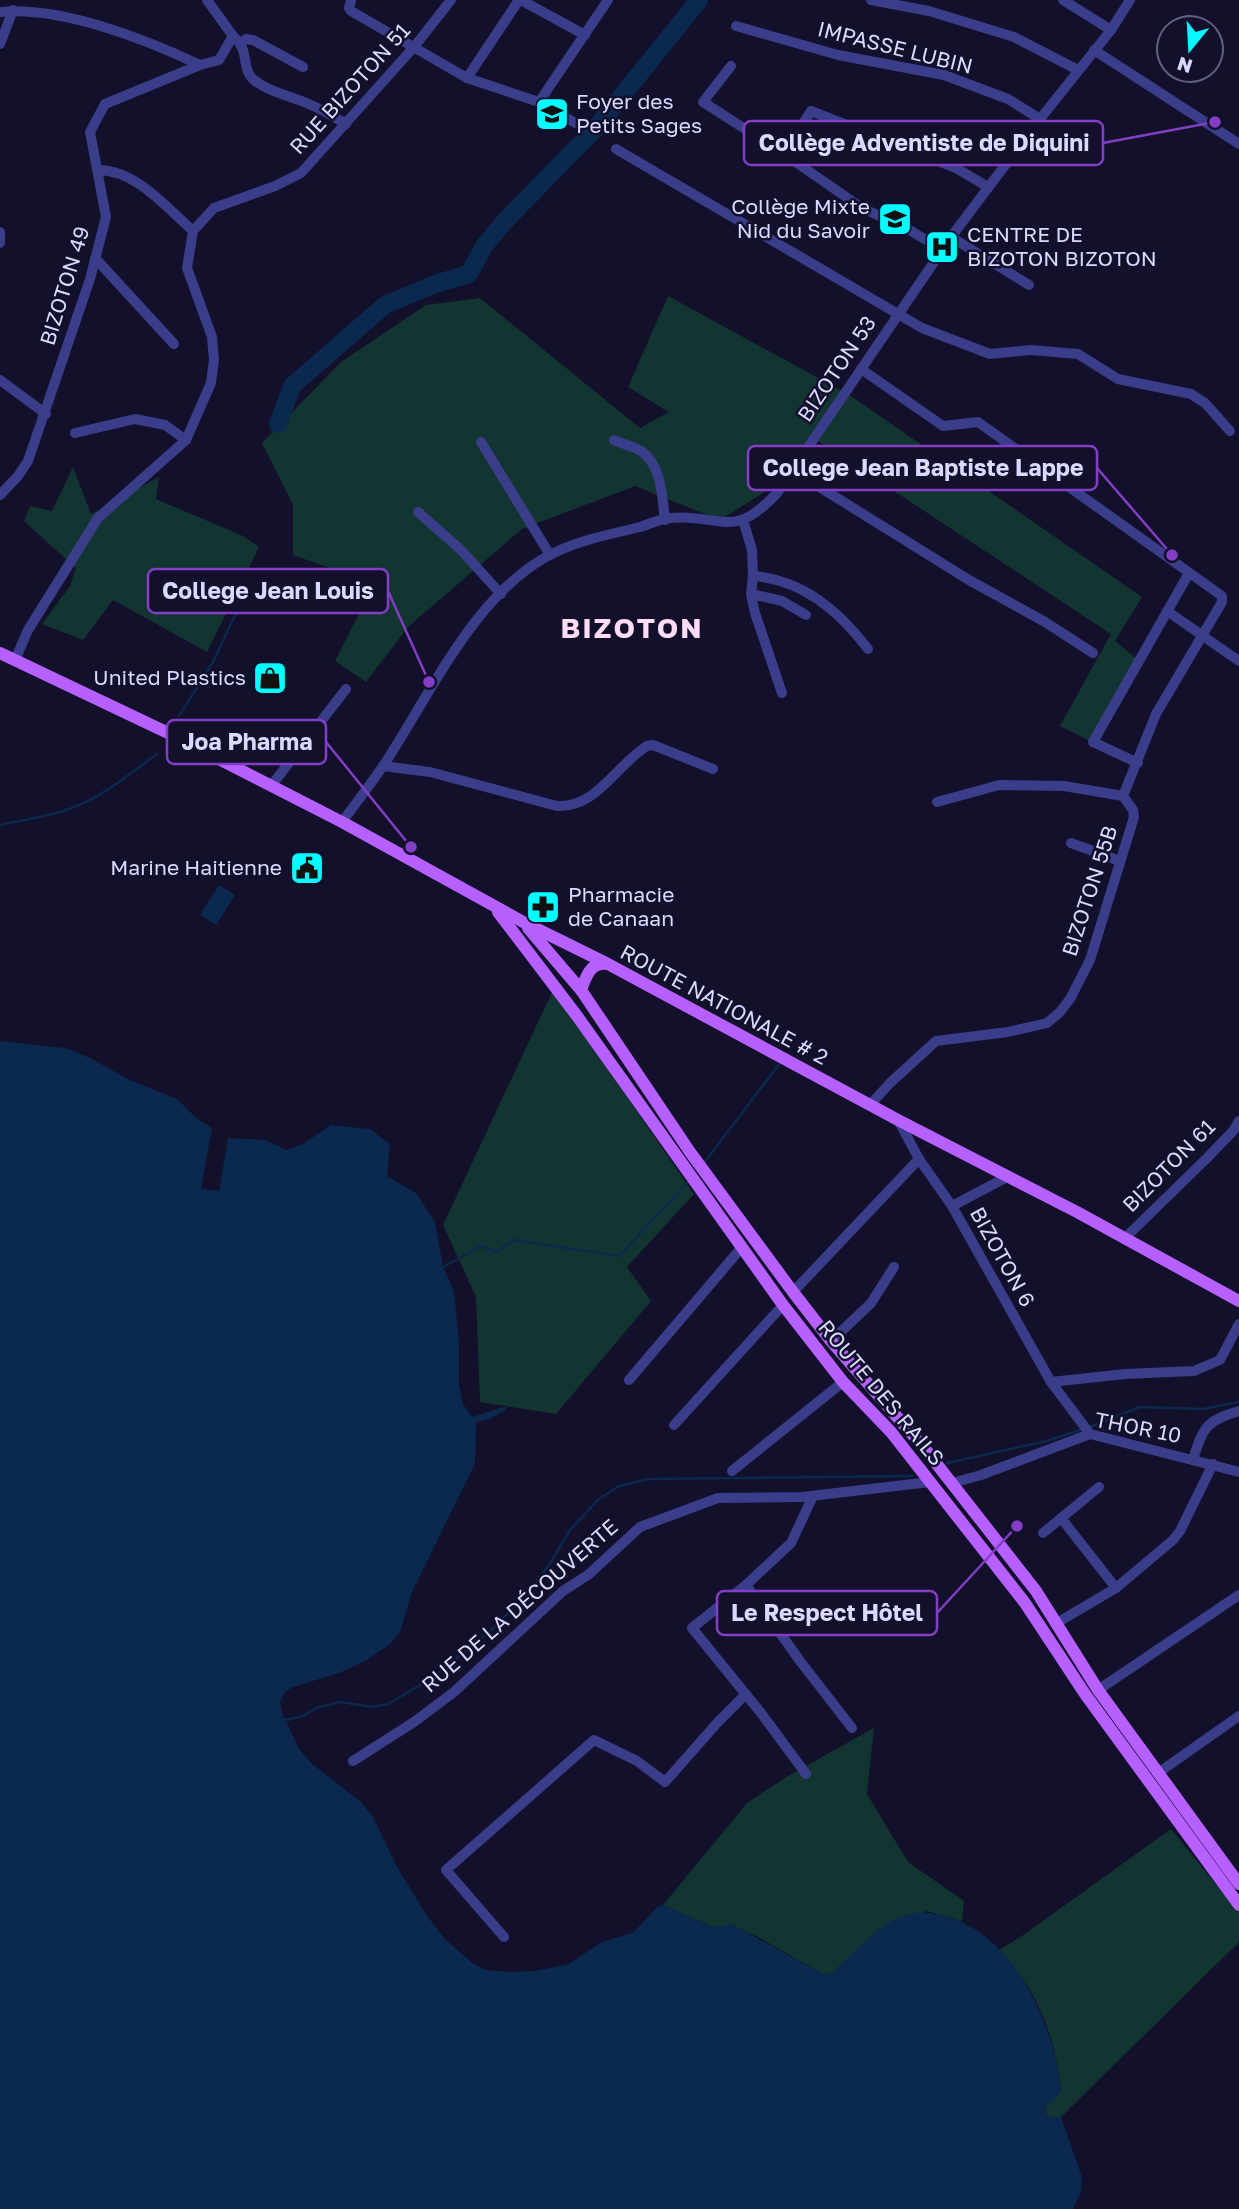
<svg xmlns="http://www.w3.org/2000/svg" width="1239" height="2209" font-family="'Golos Text',sans-serif">
<style>
.green{fill:#133531}
.water{fill:#0b294e}
.lines{fill:none;stroke-linecap:round;stroke-linejoin:round}
.stream{stroke:#0b294e;stroke-width:2.5}
.river{stroke:#0b294e;stroke-width:18}
.minor{stroke:#3a3d8a;stroke-width:10}
.major{stroke:#b660ff;stroke-width:12}
.labels{text-anchor:middle;stroke-width:5;stroke-linejoin:round;paint-order:stroke}
.street-label{font-size:21px;fill:#dad9ff;stroke:#12102a}
.poi-label{font-size:21px;fill:#dad9ff;stroke:#12102a;text-anchor:start}
.district-label{font-size:28px;font-weight:bold;letter-spacing:2px;fill:#ffdbf5;stroke:#12102a}
.leader{fill:none;stroke:#843dc5;stroke-width:2.5}
.callout-dot{fill:#843dc5;stroke:#12102a;stroke-width:2.5}
.callout{fill:#12102a;stroke:#843dc5;stroke-width:2.5}
.callout-label{font-size:23px;text-anchor:middle;font-weight:bold;fill:#dad9ff}
</style>
<rect width="100%" height="100%" fill="#12102a"/>
<g class="green">
<polygon points="668,296 851,396 1142,597 1115,641 1138,660 1090,741 1060,726 1111,634 815,439 790,476 720,520 635,486 522,529 408,627 366,682 335,661 374,584 293,555 293,505 262,443 341,362 426,305 480,298 640,428 669,412 628,387"/>
<polygon points="73,467 91,514 159,477 156,499 243,536 259,547 207,652 113,600 83,640 42,624 70,586 76,568 24,521 30,506 52,511"/>
<polygon points="553,990 694,1194 627,1267 651,1301 556,1414 480,1402 476,1297 443,1225"/>
<polygon points="874,1728 867,1794 908,1862 964,1901 962,1921 927,1911 879,1929 831,1974 821,1973 758,1937 730,1924 721,1927 710,1926 663,1905 747,1803 788,1776"/>
<path d="M1171,1829L1239,1913V1942L1061,2117H1048L1045,2114L1047,2104L1061,2091C1058,2057 1047,2019 1030,1990C1021,1976 1009,1963 999,1950L1019,1938Z"/>
</g>
<g class="water">
<polygon points="219,885 235,895 216,925 200,915"/>
<path d="M0,1041L65,1048L90,1058L132,1081L177,1099L196,1118L212,1128L201,1189L219,1191L228,1138L265,1140L287,1150L303,1144L331,1125L370,1129L390,1144L387,1176L416,1193L435,1222L443,1267L454,1291L459,1343V1386L463,1404L472,1417L507,1406L506,1410L490,1419L476,1422L475,1464L412,1592L400,1632L390,1644L367,1660L339,1673L293,1687L285,1692L280,1702L282,1713L299,1749L311,1763L361,1802L373,1817L397,1867L428,1917L444,1938L471,1962L486,1970L508,1972L535,1971L569,1964L600,1943L634,1932L657,1907L663,1905L710,1926L721,1927L730,1924L741,1929L821,1973L831,1974C855,1953 875,1925 906,1915C921,1910 933,1913 948,1917C1015,1936 1055,2027 1061,2091L1056,2099L1047,2104L1045,2114L1048,2117H1061L1082,2177L1081,2192L1073,2209H0Z"/>
</g>
<g class="lines">
<g class="stream">
<polyline points="179,716 213,662 256,570"/>
<path d="M0,825C28,819 58,815 84,803C111,790 133,771 157,754"/>
<polyline points="704,1163 780,1063"/>
<polyline points="443,1267 481,1246 496,1252 514,1240 619,1256 688,1182"/>
<polyline points="1090,1427 1140,1407 1203,1409 1239,1402"/>
<polyline points="947,1463 1047,1441 1083,1429"/>
<polyline points="286,1720 303,1716 316,1708 341,1702 372,1707 388,1704 434,1677 497,1625 530,1590 551,1562 570,1530 599,1499 619,1486 648,1479 912,1476"/>
</g>
<polyline class="river" points="278,424 292,386 385,305 435,284 469,274 484,246 505,221 596,128 699,0"/>
<g class="minor">
<polyline points="351,0 349,8 351,11 467,78 539,102 608,0"/>
<polyline points="521,0 585,35"/>
<polyline points="871,0 929,11 1014,37 1078,70"/>
<polyline points="1063,0 1111,30"/>
<path d="M0,12C61,6 145,39 200,65"/>
<polyline points="736,26 838,55 944,75 1008,99 1040,119"/>
<path d="M233,36C251,51 240,68 254,80C270,93 293,96 311,105C323,110 334,117 346,124"/>
<polyline points="241,43 246,39 253,40 303,67"/>
<polyline points="0,44 13,10"/>
<polyline points="1094,50 1239,144"/>
<polyline points="731,66 703,102 784,154 862,208 906,228 943,250"/>
<polyline points="467,78 519,0"/>
<polyline points="539,102 577,124"/>
<polyline points="616,149 922,328 990,354 1031,350 1078,354 1118,379 1191,394 1205,403 1230,431"/>
<polyline points="784,154 811,111 956,168 988,187"/>
<path d="M98,170C136,170 166,207 193,231"/>
<polyline points="0,232 0,243"/>
<polyline points="951,237 1029,285"/>
<polyline points="95,258 174,344"/>
<polyline points="861,369 943,426 978,422 1222,596 1222,602 1156,714 1123,796"/>
<polyline points="0,380 46,414"/>
<polyline points="75,433 135,419 165,425 186,440"/>
<path d="M614,440C622,444 633,446 641,451C662,465 662,497 665,520"/>
<polyline points="481,442 550,555"/>
<polyline points="792,470 969,580 1045,622 1093,653"/>
<polyline points="0,495 18,476 28,461 90,279 106,217 90,132 105,104 200,65 219,60 233,36 207,0"/>
<polyline points="418,512 460,549 501,594"/>
<polyline points="743,520 752,550 753,576 751,594 755,613 782,693"/>
<path d="M753,576C803,580 839,611 868,649"/>
<polyline points="751,594 782,601 806,615"/>
<polyline points="1167,611 1239,661"/>
<polyline points="15,660 28,630 98,518 186,440 211,383 214,360 212,337 187,268 193,231 214,208 275,186 301,173 414,47 451,0"/>
<polyline points="1138,763 1093,742 1189,573"/>
<path d="M383,766L430,772L557,806C597,808 616,765 647,746L653,745L713,769"/>
<polyline points="271,786 346,689"/>
<path d="M342,822C356,803 370,785 383,766C430,696 477,587 558,551C584,539 612,534 640,527C650,524 660,519 670,518C721,513 732,542 777,493L951,237L1040,119L1111,30L1130,0"/>
<polyline points="1071,843 1120,861"/>
<polyline points="870,1105 890,1083 936,1041 1008,1032 1047,1023 1059,1013 1070,999 1090,960 1134,817 1133,810 1123,796 1064,786 999,785 937,802"/>
<polyline points="898,1120 919,1159 952,1206 1051,1382 1090,1434"/>
<polyline points="952,1206 1009,1176"/>
<polyline points="1125,1238 1207,1158 1233,1131 1239,1121"/>
<polyline points="793,1292 919,1159"/>
<polyline points="831,1341 871,1303 894,1267"/>
<polyline points="629,1380 742,1247"/>
<polyline points="1051,1382 1125,1374 1194,1371 1220,1360 1239,1324"/>
<polyline points="674,1425 783,1305"/>
<path d="M1193,1459C1204,1426 1206,1421 1239,1411"/>
<polyline points="732,1471 843,1382"/>
<polyline points="952,1483 981,1475 1090,1434 1239,1472"/>
<polyline points="1061,1518 1116,1588"/>
<polyline points="1043,1533 1099,1487"/>
<polyline points="746,1585 800,1661 852,1728"/>
<polyline points="1055,1624 1116,1588 1173,1540 1180,1531 1213,1464"/>
<polyline points="1098,1690 1239,1595"/>
<polyline points="353,1761 414,1722 454,1692 563,1591 588,1575 640,1527 718,1498 802,1497 930,1482"/>
<polyline points="1158,1773 1239,1716"/>
<polyline points="806,1774 761,1713 692,1628 746,1585 791,1543 813,1496"/>
<polyline points="504,1937 446,1870 594,1740 637,1761 665,1782 718,1722 746,1694"/>
</g>
<g class="major">
<polyline points="0,653 164,731 342,822 525,923 608,964 898,1120 1077,1212 1239,1301"/>
<polyline points="498,912 577,1016 783,1305 843,1382 891,1432 1025,1603 1085,1694 1239,1905"/>
<polyline points="528,928 581,990 690,1152 793,1292 831,1341 925,1449 1036,1591 1098,1690 1239,1884"/>
<path d="M581,990C586,977 590,962 607,964"/>
</g>
</g>
<defs>
<g id="school-square" transform="scale(1.75)"><rect x="-9" y="-9" width="18" height="18" rx="4" fill="#05fbff" stroke="#12102a"/><path d="M0-5L7-2L0 1L-7-2ZM-4 1L0 2.5L4 1V4Q0 6-4 4Z" fill="#111"/></g>
<g id="hospital-square" transform="scale(1.75)"><rect x="-9" y="-9" width="18" height="18" rx="4" fill="#05fbff" stroke="#12102a"/><path d="M-5-5h3v3.5h4V-5h3V5h-3V1.5h-4V5h-3Z" fill="#111"/></g>
<g id="shop-square" transform="scale(1.75)"><rect x="-9" y="-9" width="18" height="18" rx="4" fill="#05fbff" stroke="#12102a"/><path d="M-5-2.5h2.3a2.7 3.5 0 0 1 5.4 0H5L5.5 6h-11ZM-1.5-2.5h3a1.5 2.3 0 0 0-3 0Z" fill="#111"/></g>
<g id="civic-square" transform="scale(1.75)"><rect x="-9" y="-9" width="18" height="18" rx="4" fill="#05fbff" stroke="#12102a"/><path d="M-.6-6.5H3V-4.5H.6V-3L4-1V1h2V6H-6V1h2V-1L-.6-3ZM-1.2 2.5V6h2.4V2.5Z" fill="#111"/></g>
<g id="pharmacy-square" transform="scale(1.75)"><rect x="-9" y="-9" width="18" height="18" rx="4" fill="#05fbff" stroke="#12102a"/><path d="M-2-6h4v4h4v4h-4v4h-4v-4h-4v-4h4Z" fill="#111"/></g>
</defs>
<g fill-rule="evenodd">
<use href="#school-square" x="552" y="114"/>
<use href="#school-square" x="895" y="219"/>
<use href="#hospital-square" x="942" y="247"/>
<use href="#shop-square" x="270" y="678"/>
<use href="#civic-square" x="307" y="868"/>
<use href="#pharmacy-square" x="543" y="907"/>
</g>
<g class="labels">
<g class="street-label">
<text transform="translate(895 48) rotate(14)" y="7">IMPASSE LUBIN</text>
<text transform="translate(350 89) rotate(-48)" y="7">RUE BIZOTON 51</text>
<text transform="translate(65 286) rotate(-73)" y="7">BIZOTON 49</text>
<text transform="translate(837 369) rotate(-56)" y="7">BIZOTON 53</text>
<text transform="translate(1090 891) rotate(-72)" y="7">BIZOTON 55B</text>
<text transform="translate(724 1005) rotate(28)" y="7">ROUTE NATIONALE # 2</text>
<text transform="translate(1169 1166) rotate(-45)" y="7">BIZOTON 61</text>
<text transform="translate(1002 1257) rotate(61)" y="7">BIZOTON 6</text>
<text transform="translate(881 1393) rotate(50)" y="7">ROUTE DES RAILS</text>
<text transform="translate(1138 1428) rotate(11)" y="7">THOR 10</text>
<text transform="translate(520 1606) rotate(-41)" y="7">RUE DE LA DÉCOUVERTE</text>
</g>
<g class="poi-label">
<text x="576" y="109">Foyer des<tspan x="576" dy="24">Petits Sages</tspan></text>
<text x="870" y="214" text-anchor="end">Collège Mixte<tspan x="870" dy="24">Nid du Savoir</tspan></text>
<text x="967" y="242">CENTRE DE<tspan x="967" dy="24">BIZOTON BIZOTON</tspan></text>
<text x="246" y="685" text-anchor="end">United Plastics</text>
<text x="282" y="875" text-anchor="end">Marine Haitienne</text>
<text x="568" y="902">Pharmacie<tspan x="568" dy="24">de Canaan</tspan></text>
</g>
<g class="district-label">
<text x="632" y="638">BIZOTON</text>
</g>
</g>
<path class="leader" d="M1215 122L1103 143M1172 555L1097 468M429 682L388 591M411 847L326 742M1017 1526L937 1613"/>
<g class="callout-dot">
<circle cx="1215" cy="122" r="7"/>
<circle cx="1172" cy="555" r="7"/>
<circle cx="429" cy="682" r="7"/>
<circle cx="411" cy="847" r="7"/>
<circle cx="1017" cy="1526" r="7"/>
</g>
<g class="callout">
<rect x="744" y="121" width="359" height="44" rx="7"/>
<rect x="748" y="446" width="349" height="44" rx="7"/>
<rect x="148" y="569" width="240" height="44" rx="7"/>
<rect x="167" y="720" width="159" height="44" rx="7"/>
<rect x="717" y="1591" width="220" height="44" rx="7"/>
</g>
<g class="callout-label">
<text x="924" y="151">Collège Adventiste de Diquini</text>
<text x="923" y="476">College Jean Baptiste Lappe</text>
<text x="268" y="599">College Jean Louis</text>
<text x="247" y="750">Joa Pharma</text>
<text x="827" y="1621">Le Respect Hôtel</text>
</g>
<g transform="translate(1190 49) rotate(198)"><circle r="33" fill="#12102a" stroke="#62607f" stroke-width="2"/>
<path d="M0-5L12 26L0 18L-12 26Z" fill="#05fbff"/>
<text y="-10" font-size="19" font-weight="bold" text-anchor="middle" fill="#dad9ff">N</text>
</g>
</svg>
